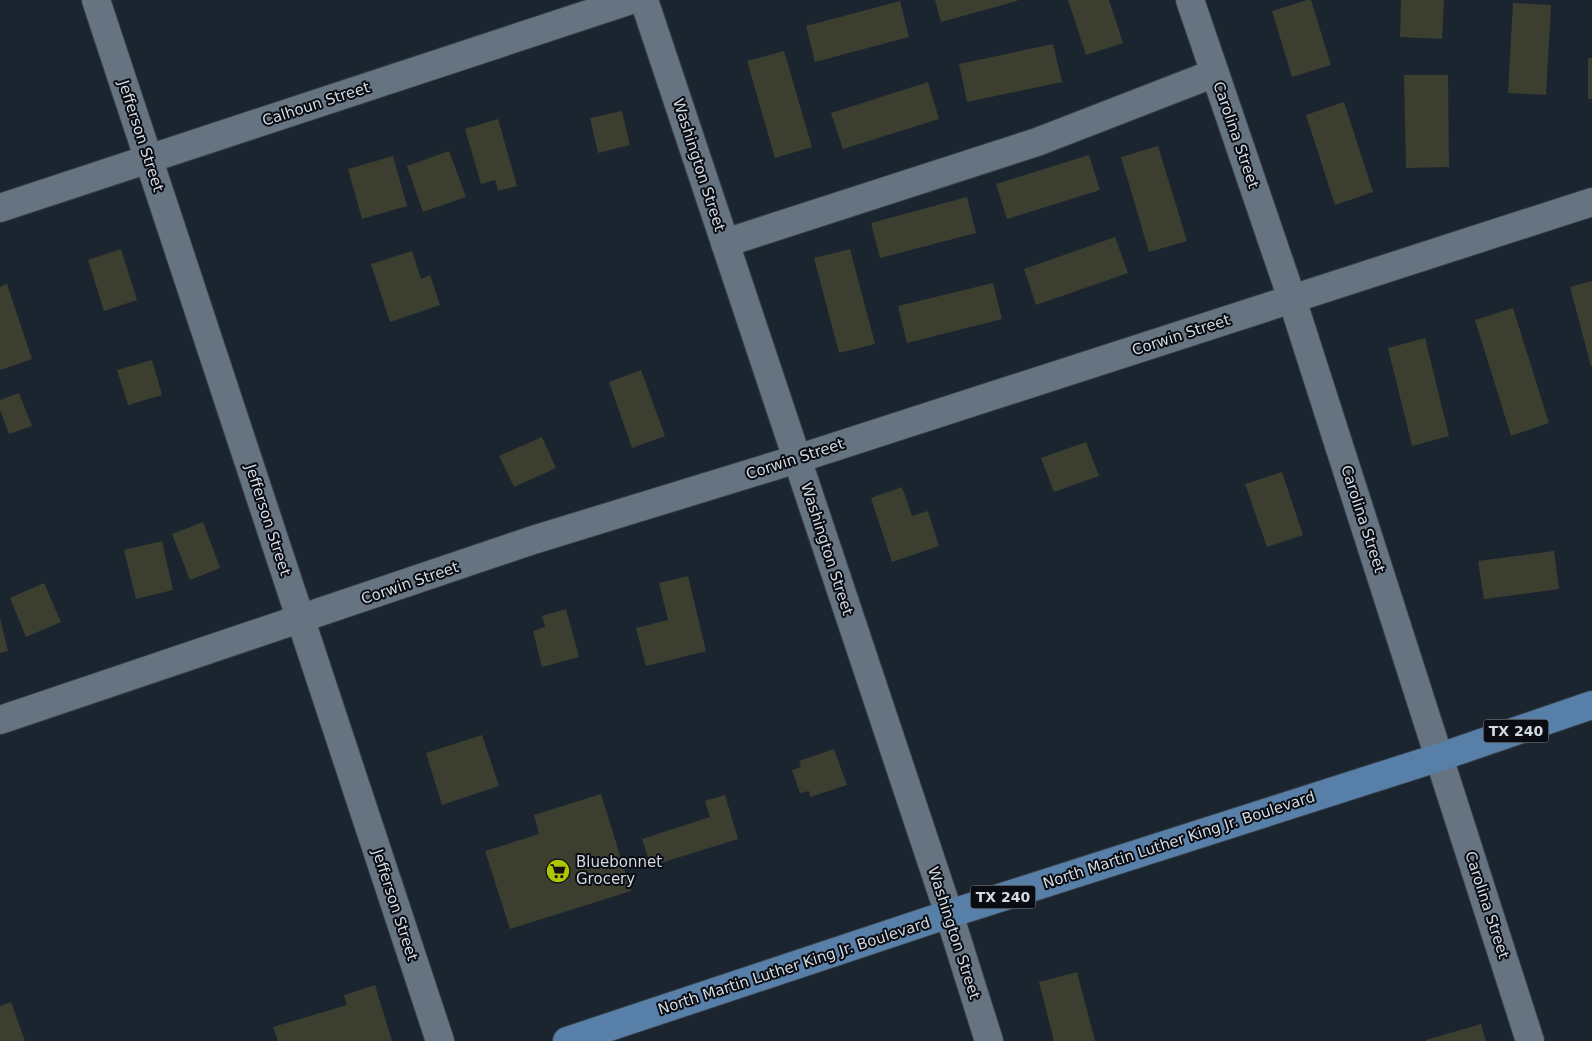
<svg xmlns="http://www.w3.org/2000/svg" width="1592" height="1041" font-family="'DejaVu Sans',sans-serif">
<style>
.building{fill:#3c3f2f}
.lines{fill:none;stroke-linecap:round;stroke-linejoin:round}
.minor-casing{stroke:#363f48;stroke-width:30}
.major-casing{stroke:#363f48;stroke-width:30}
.minor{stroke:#667381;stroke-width:28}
.major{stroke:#577fa7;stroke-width:28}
.labels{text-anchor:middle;stroke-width:4;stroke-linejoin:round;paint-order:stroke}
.shield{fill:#090d13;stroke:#969ca4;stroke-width:1}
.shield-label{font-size:14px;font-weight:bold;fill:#d3dae2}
.street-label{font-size:15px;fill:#d3dae2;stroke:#090d13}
.poi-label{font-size:15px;fill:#d3dae2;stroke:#090d13;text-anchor:start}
</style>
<rect width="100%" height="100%" fill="#1a2530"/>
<g class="building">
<polygon points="935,0 1017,0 1017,1 941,22"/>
<polygon points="1068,0 1109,0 1123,43 1086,55"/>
<polygon points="1307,0 1311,0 1331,65 1292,77 1272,11"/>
<polygon points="1401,0 1444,0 1442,39 1400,37"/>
<polygon points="900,1 909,37 815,62 806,26"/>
<polygon points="1513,3 1551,5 1546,95 1508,93"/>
<polygon points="1053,44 1062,82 967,102 959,64"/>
<polygon points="784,51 812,147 775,158 747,61"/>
<rect x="1588" y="58" width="4" height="41"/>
<polygon points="1404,75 1448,75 1449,167 1406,168"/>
<polygon points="928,82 939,119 843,149 831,113"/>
<polygon points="1344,102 1373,192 1335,205 1306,115"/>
<polygon points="622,111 630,145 598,153 590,118"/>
<polygon points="498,119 517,186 498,191 495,180 481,184 465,129"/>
<polygon points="1158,146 1187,241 1149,252 1121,157"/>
<polygon points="449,151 466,197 423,212 407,166"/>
<polygon points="1089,155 1100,190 1007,219 996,184"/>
<polygon points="393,156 407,206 362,219 348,169"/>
<polygon points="967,197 976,233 880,258 871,223"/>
<polygon points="1115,237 1128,273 1036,305 1024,269"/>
<polygon points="121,249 137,300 104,311 88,260"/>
<polygon points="850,249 875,344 839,353 814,258"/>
<polygon points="412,251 421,279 430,275 440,305 390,322 371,264"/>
<polygon points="1592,281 1592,366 1591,366 1570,287"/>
<polygon points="993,283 1002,319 907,343 898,306"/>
<polygon points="7,284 32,359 0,370 0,287"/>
<polygon points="1513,308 1549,423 1511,436 1475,320"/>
<polygon points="1425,338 1449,436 1412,446 1388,348"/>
<polygon points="152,360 162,395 128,405 117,370"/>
<polygon points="641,370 665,436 632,448 609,382"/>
<polygon points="19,393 32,426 9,434 0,410 0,400"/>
<polygon points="542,437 556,468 514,487 499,456"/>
<polygon points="1086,442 1099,476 1054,492 1041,458"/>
<polygon points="1282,472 1303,535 1267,547 1245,484"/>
<polygon points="902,487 912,516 928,511 939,546 892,562 871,498"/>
<polygon points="203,522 220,568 190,580 172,534"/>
<polygon points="162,541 173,590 136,599 124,550"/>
<polygon points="1554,551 1559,589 1484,599 1478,561"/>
<polygon points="688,576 706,651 646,666 636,628 668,620 659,583"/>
<polygon points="44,583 61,622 26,637 10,598"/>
<polygon points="566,609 579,657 542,667 533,631 545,627 542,616"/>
<polygon points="0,618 8,651 0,653"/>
<polygon points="482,735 499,786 442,805 426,753"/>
<polygon points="834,749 847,785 810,797 809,791 800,793 792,770 801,767 799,761"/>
<polygon points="601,794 631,891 510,929 485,851 539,834 534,815"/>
<polygon points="725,795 738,839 651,866 642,839 710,817 705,801"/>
<polygon points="1077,972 1095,1041 1054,1041 1039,982"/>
<polygon points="375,985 392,1041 278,1041 273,1027 347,1005 344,995"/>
<polygon points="11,1002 25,1041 0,1041 0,1006"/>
<polygon points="1481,1024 1486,1041 1426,1041 1426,1040"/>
</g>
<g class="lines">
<g class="minor-casing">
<g id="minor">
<polyline points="96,0 440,1041"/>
<polyline points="644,0 949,914 989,1041"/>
<polyline points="1190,0 1292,299 1530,1041"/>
<polyline points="0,208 631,0"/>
<polyline points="725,243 1037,142 1215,73"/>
<polyline points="0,720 533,540 797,459 1592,202"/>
</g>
</g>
<g class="major-casing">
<polyline id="major" points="567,1041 949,914 1440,757 1592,705"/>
</g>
<use href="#minor" class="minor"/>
<use href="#major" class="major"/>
</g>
<defs>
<g id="supermarket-disc" transform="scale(1.25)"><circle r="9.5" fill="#b0c502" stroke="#090d13"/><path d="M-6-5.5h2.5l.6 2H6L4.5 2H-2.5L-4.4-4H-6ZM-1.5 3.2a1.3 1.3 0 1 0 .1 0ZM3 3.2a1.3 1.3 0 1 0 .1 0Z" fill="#111"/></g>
</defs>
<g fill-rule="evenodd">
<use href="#supermarket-disc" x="558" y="871"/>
</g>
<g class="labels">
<g class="shield">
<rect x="1483.5" y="719.5" width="65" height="23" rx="4"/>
<rect x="970.5" y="885.5" width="65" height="23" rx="4"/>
</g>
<g class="shield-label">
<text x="1516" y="736">TX 240</text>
<text x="1003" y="902">TX 240</text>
</g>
<g class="street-label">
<text transform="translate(316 104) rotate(-18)" y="5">Calhoun Street</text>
<text transform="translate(1236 135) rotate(71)" y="5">Carolina Street</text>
<text transform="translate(141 136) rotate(72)" y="5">Jefferson Street</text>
<text transform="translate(699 165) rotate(72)" y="5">Washington Street</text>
<text transform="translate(1181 335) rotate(-18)" y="5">Corwin Street</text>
<text transform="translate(795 459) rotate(-18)" y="5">Corwin Street</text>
<text transform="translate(1363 519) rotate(72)" y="5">Carolina Street</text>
<text transform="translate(268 520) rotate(72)" y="5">Jefferson Street</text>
<text transform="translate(827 549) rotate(72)" y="5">Washington Street</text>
<text transform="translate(410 583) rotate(-19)" y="5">Corwin Street</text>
<text transform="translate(1179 840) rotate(-18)" y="5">North Martin Luther King Jr. Boulevard</text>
<text transform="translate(395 905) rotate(72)" y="5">Jefferson Street</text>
<text transform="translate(1487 905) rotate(72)" y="5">Carolina Street</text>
<text transform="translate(954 933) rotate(72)" y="5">Washington Street</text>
<text transform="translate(794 966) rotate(-18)" y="5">North Martin Luther King Jr. Boulevard</text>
</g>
<g class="poi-label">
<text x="576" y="867">Bluebonnet<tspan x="576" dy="17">Grocery</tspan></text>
</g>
</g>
</svg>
